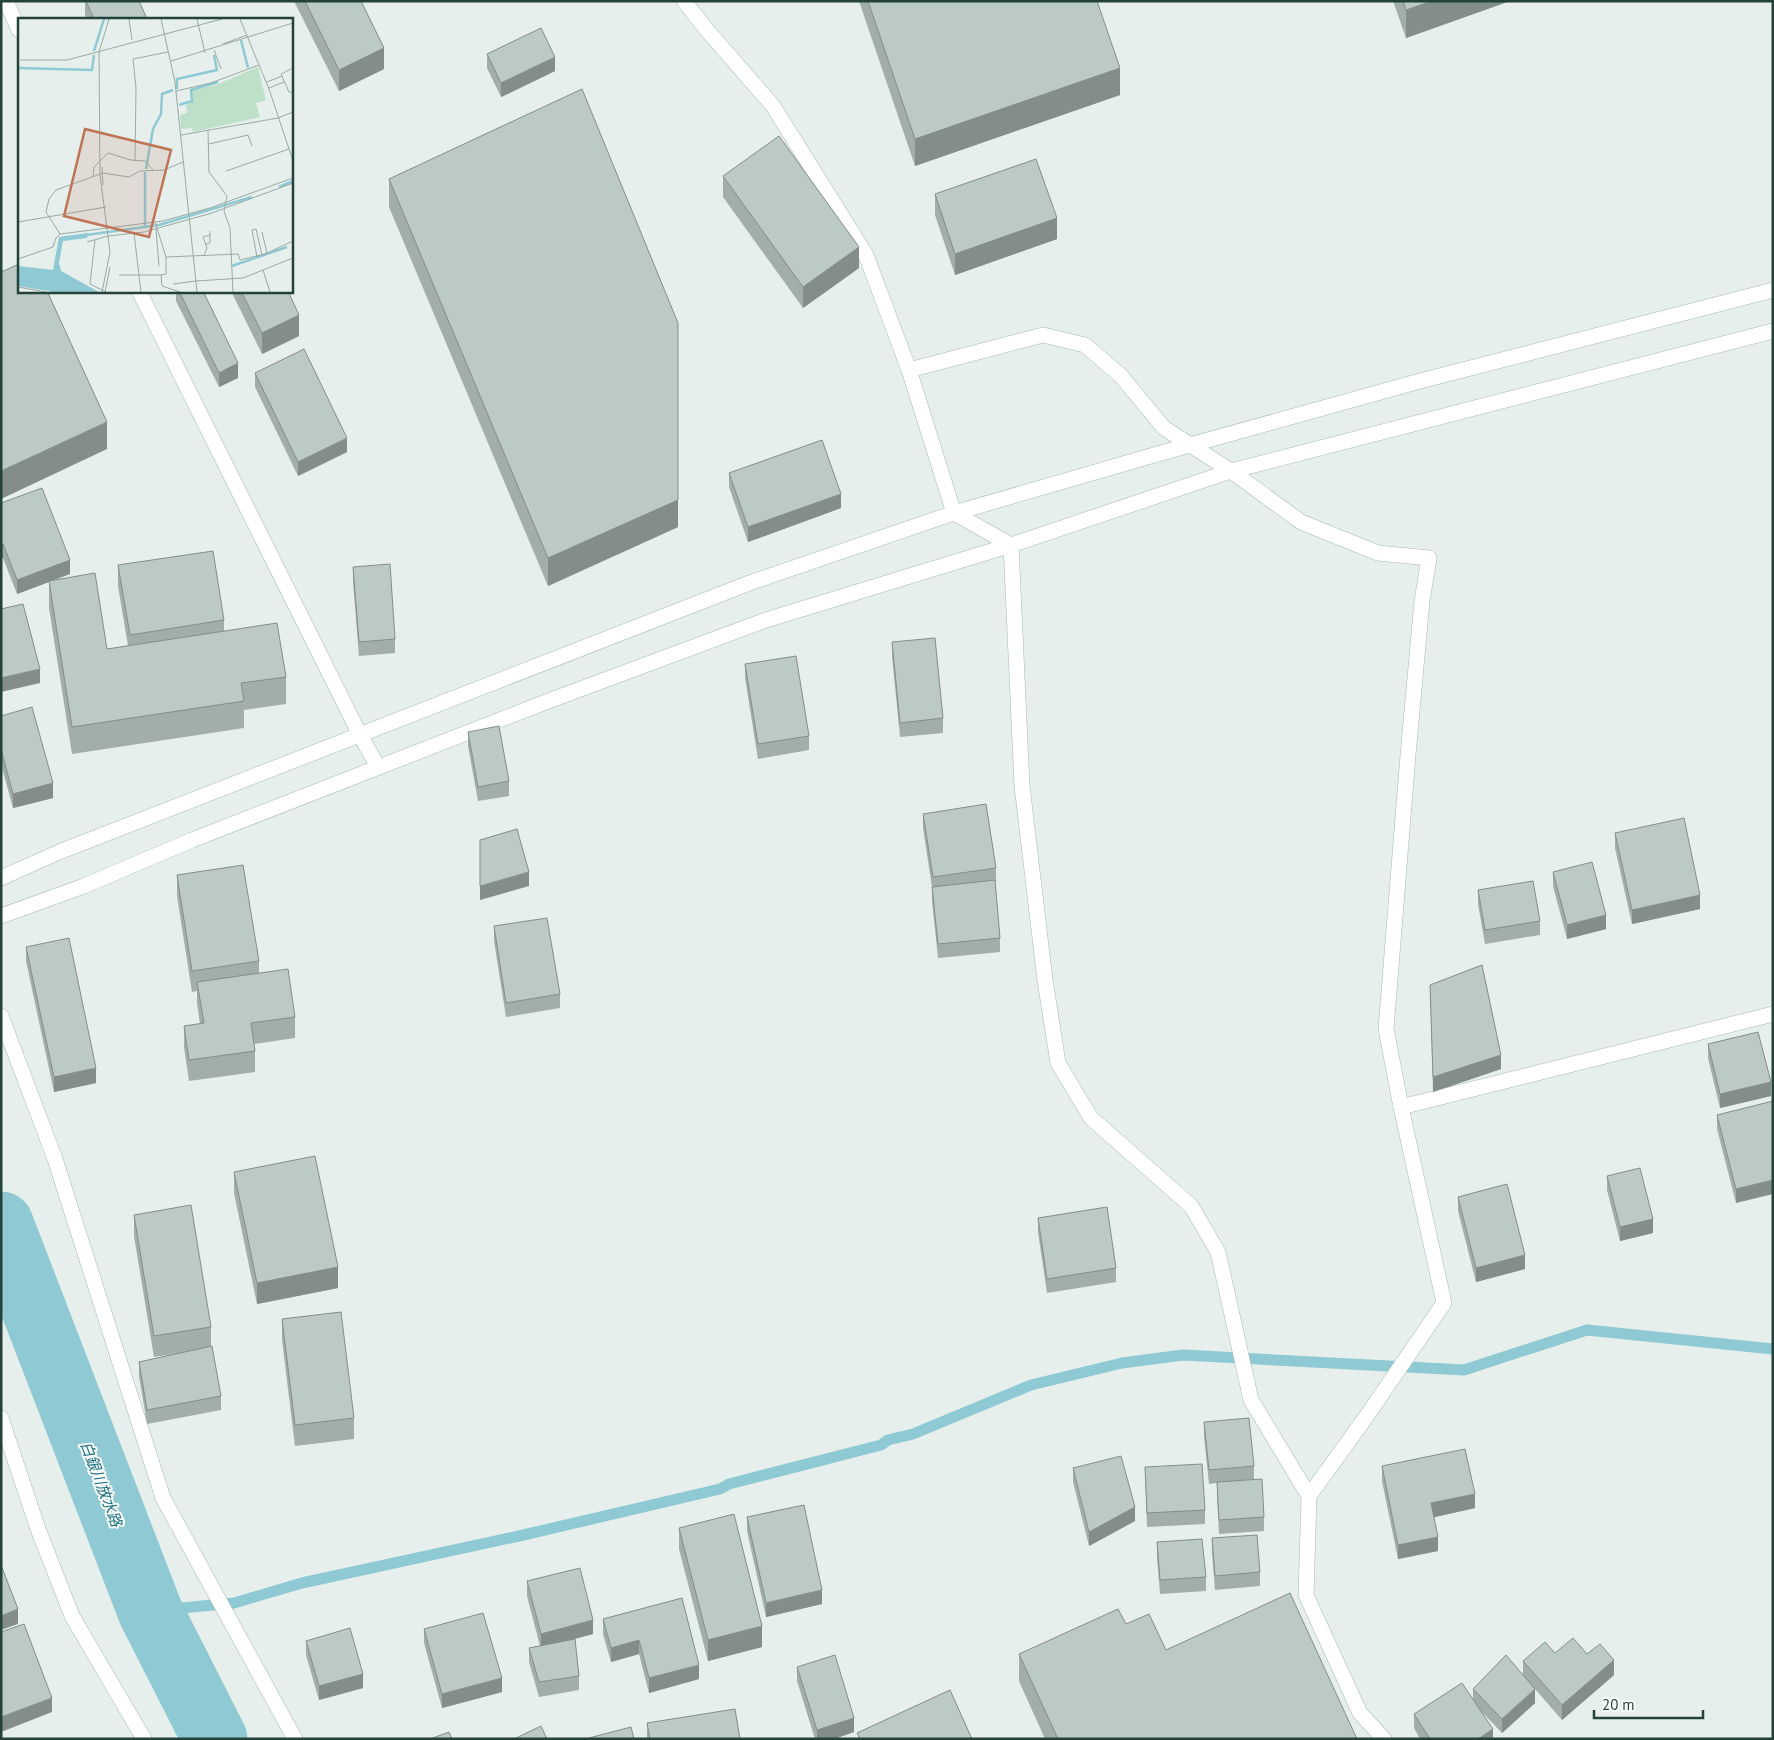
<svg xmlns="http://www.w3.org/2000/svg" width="1774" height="1740" font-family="'PT Sans','Noto Sans JP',sans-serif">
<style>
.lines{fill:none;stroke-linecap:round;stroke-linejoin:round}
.stream{stroke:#8ec9d4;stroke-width:11}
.river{stroke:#8ec9d4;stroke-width:65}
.minor-casing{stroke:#a8b8b2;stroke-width:16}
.tertiary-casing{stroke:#a8b8b2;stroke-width:16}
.minor{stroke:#fff;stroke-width:15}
.tertiary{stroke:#fff;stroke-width:15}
.wall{fill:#a1aea9}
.shaded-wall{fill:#838d89}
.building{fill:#bbcac4;stroke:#838d89}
.labels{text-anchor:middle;stroke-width:4;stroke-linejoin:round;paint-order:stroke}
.water-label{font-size:15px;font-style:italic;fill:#1c6f80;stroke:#f7fbf9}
.inset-river{fill:none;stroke:#8ec9d4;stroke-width:2.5}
.inset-road{fill:none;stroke:#98aaa4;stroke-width:1}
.view{fill:#c07456;fill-opacity:0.15;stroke:#c07456;stroke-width:2.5}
.inset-edge{fill:none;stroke:#24423a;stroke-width:2.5}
</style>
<rect width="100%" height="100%" fill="#e6efeb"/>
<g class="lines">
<polyline class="stream" points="150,1611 234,1603 302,1583 519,1536 720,1489 729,1484 881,1445 888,1440 913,1434 1031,1385 1122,1363 1183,1355 1464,1370 1587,1330 1773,1349"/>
<polyline class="river" points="1,1224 150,1611 215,1739"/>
<g class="minor-casing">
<g id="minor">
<polyline points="6,1 19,30"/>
<polyline points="684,1 706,29 773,106 866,255 909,370 954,513 1011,545 1022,786 1045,980 1058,1063 1091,1118 1191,1206 1218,1252 1251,1400 1309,1496 1306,1595 1360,1713 1384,1739"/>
<polyline points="139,291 360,735 378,767"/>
<polyline points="909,370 1043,335 1085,345 1121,376 1164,428 1231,471 1301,522 1378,553 1429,558 1422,601 1408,755 1386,1029 1401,1107 1444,1303 1366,1417 1309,1496"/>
<polyline points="1,1016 55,1159 163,1498 295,1739"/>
<polyline points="1401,1107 1773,1014"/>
<polyline points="1,1418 38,1529 72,1616 144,1739"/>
</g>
</g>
<g class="tertiary-casing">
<g id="tertiary">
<polyline points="1,878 59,852 752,582 954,513 1154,455 1420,381 1773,290"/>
<polyline points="1,916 84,886 192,840 551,700 766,620 1011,545 1231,471 1773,331"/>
</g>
</g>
<use href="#minor" class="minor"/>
<use href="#tertiary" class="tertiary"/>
</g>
<g class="wall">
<polygon points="85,1 139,1 147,19 87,19 85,14"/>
<polygon points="294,1 361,1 384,69 339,91"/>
<polygon points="859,1 1097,1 1120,95 915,166"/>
<polygon points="1393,1 1510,1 1406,38"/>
<polygon points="487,54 555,71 501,97 487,68"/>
<polygon points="723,176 859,268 803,308 723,197"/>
<polygon points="389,179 678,527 548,586 389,207"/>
<polygon points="935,194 1057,239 955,275 935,215"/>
<polygon points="176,291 203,291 238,378 219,387 176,301"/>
<polygon points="231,291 288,291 299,336 262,354"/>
<polygon points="255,373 347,452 298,476 255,387"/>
<polygon points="729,473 841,508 748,542 729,487"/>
<polygon points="1,503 70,574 53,580 107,649 128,646 118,586 118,565 224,620 224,631 286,677 286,704 244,710 244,728 72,754 49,608 49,582 17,594 3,558"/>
<polygon points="353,567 395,639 395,653 359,656 353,582"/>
<polygon points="892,642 943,718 943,733 900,737 892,656"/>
<polygon points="745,664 809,736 809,750 758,759 745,678"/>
<polygon points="1,716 53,798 13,808 1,764"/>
<polygon points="468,732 509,781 509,796 478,801 468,746"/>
<polygon points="923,814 996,868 996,882 995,882 1000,938 1000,952 938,958 932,901 932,887 923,828"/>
<polygon points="1615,833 1700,909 1632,924 1615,848"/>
<polygon points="1553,872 1606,929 1567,939 1553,886"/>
<polygon points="177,875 259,961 259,973 295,1017 295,1038 254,1044 255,1051 255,1072 189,1081 184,1047 184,1026 200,1024 197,1003 197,991 192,992 177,896"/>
<polygon points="1478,890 1540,921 1540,935 1485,944 1478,904"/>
<polygon points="494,926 560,994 560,1008 506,1017 494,941"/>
<polygon points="26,947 96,1083 54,1092 26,961"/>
<polygon points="1430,985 1501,1069 1433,1092"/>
<polygon points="1708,1044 1771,1096 1720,1108 1708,1058"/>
<polygon points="1773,1101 1736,1203 1717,1129 1717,1115"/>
<polygon points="234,1172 338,1288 257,1304 234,1193"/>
<polygon points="1607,1176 1653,1233 1620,1241 1607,1190"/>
<polygon points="1458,1197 1525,1269 1476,1282 1458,1211"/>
<polygon points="134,1215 211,1327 211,1346 221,1396 221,1410 147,1424 139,1376 139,1362 180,1353 154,1357 134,1236"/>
<polygon points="1038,1218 1116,1268 1116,1282 1047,1293 1038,1232"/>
<polygon points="282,1319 354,1418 354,1439 295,1446 282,1340"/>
<polygon points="1204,1422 1254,1466 1254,1479 1264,1517 1264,1531 1219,1534 1217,1496 1217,1483 1209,1484 1204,1436"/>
<polygon points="1382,1466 1475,1508 1434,1517 1438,1551 1398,1559 1382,1481"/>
<polygon points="1145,1467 1205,1510 1205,1524 1147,1527"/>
<polygon points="1073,1468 1135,1521 1089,1546 1073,1482"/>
<polygon points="747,1517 822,1604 766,1617 747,1531"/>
<polygon points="679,1528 762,1647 708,1661 679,1549"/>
<polygon points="1212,1538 1260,1572 1260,1586 1215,1590 1212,1552"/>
<polygon points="1157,1542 1206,1577 1206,1591 1160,1594 1157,1557"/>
<polygon points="527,1581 593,1634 574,1639 579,1676 579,1690 539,1697 529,1662 529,1648 540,1646 527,1596"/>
<polygon points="603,1619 699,1679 649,1693 639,1654 611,1662 603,1634"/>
<polygon points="1126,1624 1166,1650 1357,1739 1045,1739 1019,1681 1019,1654"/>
<polygon points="424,1629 502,1692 442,1708 424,1643"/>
<polygon points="306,1641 363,1688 319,1700 306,1655"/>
<polygon points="1587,1654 1614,1675 1562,1720 1523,1675 1523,1661"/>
<polygon points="797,1667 854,1732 834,1739 815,1739 797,1681"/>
<polygon points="1473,1689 1535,1703 1502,1733 1482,1712 1493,1739 1420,1739 1414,1728 1414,1714 1473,1698"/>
<polygon points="647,1723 740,1739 647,1739"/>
</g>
<g class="shaded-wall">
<polygon points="1432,1 1510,1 1406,38 1406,10"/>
<polygon points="384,48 384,69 339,91 339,70"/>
<polygon points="555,57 555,71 501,97 501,83"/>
<polygon points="1120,68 1120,95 915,166 915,139"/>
<polygon points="1057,218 1057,239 955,275 955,254"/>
<polygon points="859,247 859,268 803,308 803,287"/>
<polygon points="299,315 299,336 262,354 262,333"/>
<polygon points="678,323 678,527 548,586 548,558"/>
<polygon points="238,363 238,378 219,387 219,373"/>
<polygon points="107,422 107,449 1,499 1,471"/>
<polygon points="347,438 347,452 298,476 298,462"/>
<polygon points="841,494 841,508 748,542 748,527"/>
<polygon points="1,544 3,544 3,558 1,559"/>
<polygon points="70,560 70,574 17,594 17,580"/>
<polygon points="40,669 40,683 1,692 1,678"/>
<polygon points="53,783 53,798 13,808 13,794"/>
<polygon points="529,872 529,886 480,900 480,886"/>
<polygon points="1700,895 1700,909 1632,924 1632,910"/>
<polygon points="1606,915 1606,929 1567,939 1567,925"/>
<polygon points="1501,1055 1501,1069 1433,1092 1433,1077"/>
<polygon points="96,1068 96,1083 54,1092 54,1077"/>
<polygon points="1771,1082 1771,1096 1720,1108 1720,1094"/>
<polygon points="1773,1180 1773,1194 1736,1203 1736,1189"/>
<polygon points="1653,1219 1653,1233 1620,1241 1620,1227"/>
<polygon points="1525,1255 1525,1269 1476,1282 1476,1268"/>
<polygon points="338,1267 338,1288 257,1304 257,1283"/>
<polygon points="1475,1494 1475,1508 1431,1518 1431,1503"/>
<polygon points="1135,1507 1135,1521 1089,1546 1089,1532"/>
<polygon points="1438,1537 1438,1551 1398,1559 1398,1545"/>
<polygon points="822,1590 822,1604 766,1617 766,1603"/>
<polygon points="18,1609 18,1624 1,1630 1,1616"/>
<polygon points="593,1620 593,1634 541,1648 541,1634"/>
<polygon points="762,1626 762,1647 708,1661 708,1640"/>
<polygon points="639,1640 639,1654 611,1662 611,1648"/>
<polygon points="1614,1660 1614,1675 1562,1720 1562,1705"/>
<polygon points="699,1665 699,1679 649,1693 649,1678"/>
<polygon points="363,1674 363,1688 319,1700 319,1686"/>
<polygon points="502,1678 502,1692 442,1708 442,1694"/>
<polygon points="1535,1689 1535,1703 1502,1733 1502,1719"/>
<polygon points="52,1698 52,1712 1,1732 1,1717"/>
<polygon points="854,1718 854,1732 834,1739 817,1739 817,1730"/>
<polygon points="1493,1729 1493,1739 1478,1739"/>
</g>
<g class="building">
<polygon points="86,1 139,1 147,19 94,19"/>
<polygon points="305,1 361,1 384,48 339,70"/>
<polygon points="868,1 1097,1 1120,68 915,139"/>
<polygon points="1403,1 1432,1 1406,10"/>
<polygon points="541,28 555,57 501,83 487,54"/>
<polygon points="582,89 678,323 678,500 548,558 389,179"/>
<polygon points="779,136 859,247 803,287 723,176"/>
<polygon points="1036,159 1057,218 955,254 935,194"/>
<polygon points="19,264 19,291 47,291 107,422 1,471 1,272"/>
<polygon points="179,291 203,291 238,363 219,373"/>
<polygon points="241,291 288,291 299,315 262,333"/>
<polygon points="304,349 347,438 298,462 255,373"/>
<polygon points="822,440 841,494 748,527 729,473"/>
<polygon points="42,488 70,560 17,580 3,544 1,544 1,503"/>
<polygon points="213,551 224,620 130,635 118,565"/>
<polygon points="390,564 395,639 359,642 353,567"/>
<polygon points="95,573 107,649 277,623 286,677 241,683 244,701 72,727 49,581"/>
<polygon points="23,604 40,669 1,678 1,609"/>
<polygon points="935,638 943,718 900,723 892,642"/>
<polygon points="796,656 809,736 758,744 745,664"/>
<polygon points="32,707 53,783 13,794 1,749 1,716"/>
<polygon points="499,726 509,781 478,787 468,732"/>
<polygon points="986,804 996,868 933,877 923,814"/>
<polygon points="1684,818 1700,895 1632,910 1615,833"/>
<polygon points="517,829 529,872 480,886 480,840"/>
<polygon points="1592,862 1606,915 1567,925 1553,872"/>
<polygon points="243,865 259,961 192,971 177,875"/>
<polygon points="995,880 1000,938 938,944 932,887"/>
<polygon points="1533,881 1540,921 1485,930 1478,890"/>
<polygon points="547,918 560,994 506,1003 494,926"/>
<polygon points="69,938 96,1068 54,1077 26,947"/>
<polygon points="1482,965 1501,1055 1433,1077 1430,985"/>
<polygon points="288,969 295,1017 251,1023 255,1051 189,1060 184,1026 204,1023 197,982"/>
<polygon points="1758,1032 1771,1082 1720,1094 1708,1044"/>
<polygon points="1773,1101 1773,1180 1736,1189 1717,1115"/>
<polygon points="315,1156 338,1267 257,1283 234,1172"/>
<polygon points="1640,1168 1653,1219 1620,1227 1607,1176"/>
<polygon points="1507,1184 1525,1255 1476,1268 1458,1197"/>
<polygon points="191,1205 211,1327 154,1336 134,1215"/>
<polygon points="1107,1207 1116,1268 1047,1279 1038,1218"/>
<polygon points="341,1312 354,1418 295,1425 282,1319"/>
<polygon points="212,1346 221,1396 147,1410 139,1362"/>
<polygon points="1249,1418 1254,1466 1209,1470 1204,1422"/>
<polygon points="1465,1449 1475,1494 1431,1503 1438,1537 1398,1545 1382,1466"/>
<polygon points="1121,1456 1135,1507 1089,1532 1073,1468"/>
<polygon points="1202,1464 1205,1510 1147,1513 1145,1467"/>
<polygon points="1262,1479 1264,1517 1219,1520 1217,1482"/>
<polygon points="804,1505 822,1590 766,1603 747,1517"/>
<polygon points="734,1514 762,1626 708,1640 679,1528"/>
<polygon points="1257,1535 1260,1572 1215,1576 1212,1538"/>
<polygon points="1202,1539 1206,1577 1160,1580 1157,1542"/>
<polygon points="1,1565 18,1609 1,1616"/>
<polygon points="580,1568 593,1620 541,1634 527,1581"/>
<polygon points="1290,1593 1357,1739 1058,1739 1019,1654 1118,1609 1126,1624 1149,1614 1166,1650"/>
<polygon points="682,1598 699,1665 649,1678 639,1640 611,1648 603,1619"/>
<polygon points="483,1613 502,1678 442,1694 424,1629"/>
<polygon points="24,1624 52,1698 1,1717 1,1632"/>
<polygon points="350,1628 363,1674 319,1686 306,1641"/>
<polygon points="1573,1638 1587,1654 1600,1644 1614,1660 1562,1705 1523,1661 1545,1642 1555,1653"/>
<polygon points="575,1639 579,1676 539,1682 529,1648"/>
<polygon points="835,1655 854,1718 817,1730 797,1667"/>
<polygon points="1506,1655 1535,1689 1502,1719 1473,1689"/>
<polygon points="1462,1683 1493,1729 1478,1739 1430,1739 1414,1714"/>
<polygon points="950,1690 972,1739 860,1739 857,1733"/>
<polygon points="735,1709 740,1739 650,1739 647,1723"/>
<polygon points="541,1726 547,1739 514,1739"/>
<polygon points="631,1727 634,1739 585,1739"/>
<polygon points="449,1732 452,1739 430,1739"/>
</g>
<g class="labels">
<g class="water-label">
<text transform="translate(101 1484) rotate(69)" y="5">白銀川放水路</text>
</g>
</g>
<g transform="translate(18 18)">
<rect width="275" height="275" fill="#e6efeb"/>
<path d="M240,49L248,82L238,85L242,99L175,114L174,110L163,111L162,97L169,95L168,87L175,82L174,72L198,67Z" fill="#bfe0c8"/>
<path d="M70,215L69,220L45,223L41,245L43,253L81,274H36L0,268V248L35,252L41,219Z" fill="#8ec9d4"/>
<path class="inset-river" d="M223,22L230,50M76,33L86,1M0,50L74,52L76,37M159,71V61L199,52L196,37M161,87L174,83L173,72L200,64M128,151L135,111L143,96L144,76L155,72M261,169L275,163M127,210V154M68,217L141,207L234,179M214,248L269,229"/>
<path class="inset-road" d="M111,1L114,22M143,1L157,64L179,274M179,1L187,35M222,1L251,71L275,143M205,26L229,17M196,32L203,51M115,41L118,70L117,143M115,41L150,34M2,42H49L204,1M153,43L275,5M275,50L263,56L271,74H275M249,64L264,58M251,70L266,64M158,73L193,65L241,47M190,112L191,154L209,178L206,193L212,210L215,274M163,117L260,100L275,94M191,126L230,117L234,128M84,149L85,167M208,153L271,131M75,158L76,149L90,135L113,142L127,143L135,152M0,204L88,189M137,204L148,239L220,236L222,242L247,236L275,223M138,211L141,248M244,214L249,235M116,215L123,274M42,216L28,194L31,181L38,172L85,155L111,159L122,153L146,152L165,144M77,222L72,266L88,274M69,224L90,218L126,214L194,195L275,165M188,226L192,225V213M186,237L189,230L185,219L192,217M148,239V256L143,257L144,268L162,274M239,239L234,212L238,211L244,237M0,241L35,229L38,220L42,216L145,203L192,190L275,160M245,252L252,274M101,257H143M178,263L225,260L275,240M155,266L178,263M0,269L28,274M84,274L92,234L82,157L81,34L91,1M87,274L92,249"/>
<path class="view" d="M67,111L153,132L131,219L46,198Z"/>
<rect width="275" height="275" class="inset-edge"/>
</g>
<rect width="1774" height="1740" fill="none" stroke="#24423a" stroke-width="5"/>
<path d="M1594 1710v8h109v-8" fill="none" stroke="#24423a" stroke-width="2.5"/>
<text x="1602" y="1710" font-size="15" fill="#24423a" stroke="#f7fbf9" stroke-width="4" paint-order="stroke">20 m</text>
</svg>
